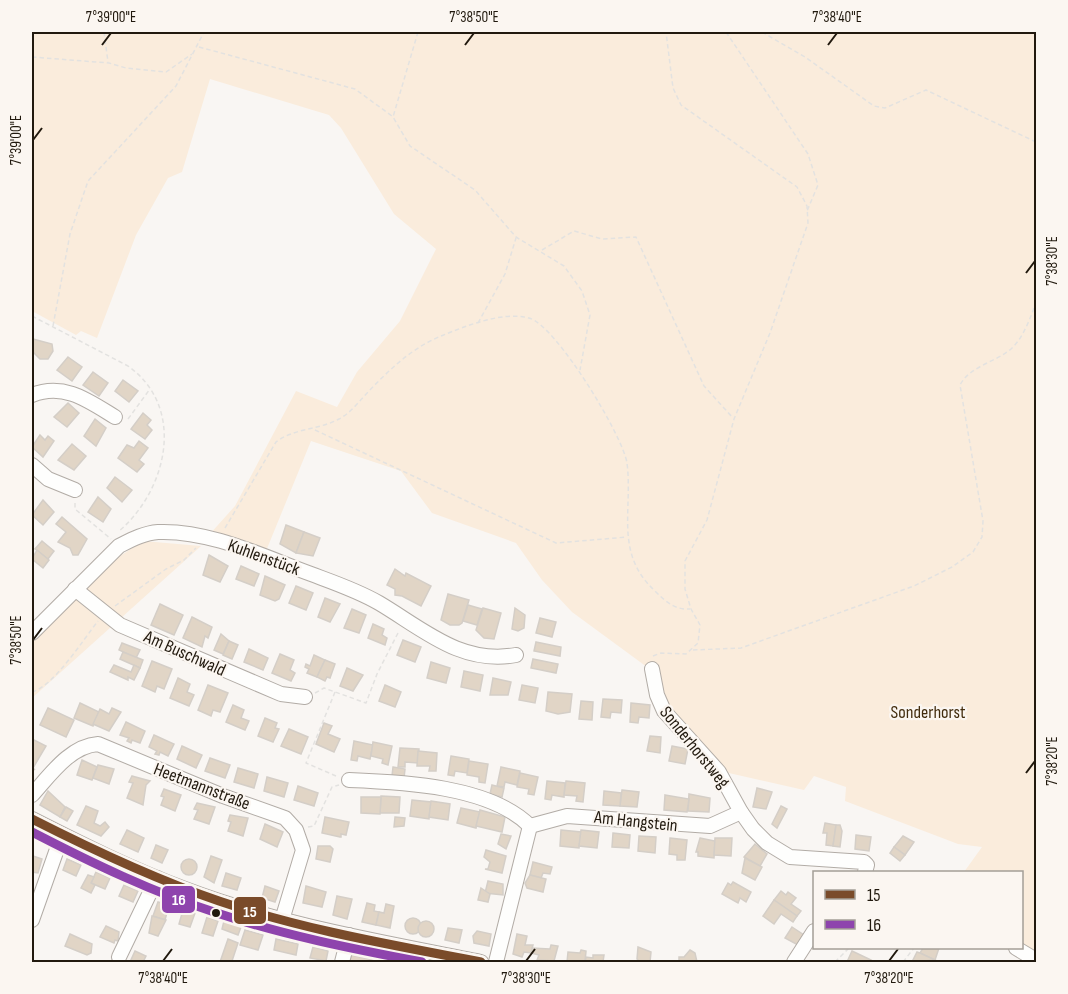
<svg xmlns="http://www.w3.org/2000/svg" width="1068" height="994" font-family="'Sofia Sans Condensed',sans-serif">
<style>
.green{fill:#faecdc}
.building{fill:#e1d5c6;stroke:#d4cec7;stroke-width:1.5}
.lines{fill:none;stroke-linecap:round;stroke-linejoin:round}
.minor-casing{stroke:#b2aca6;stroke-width:16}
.path{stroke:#e3e2e0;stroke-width:1.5;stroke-dasharray:4.5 3;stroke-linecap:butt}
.minor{stroke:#fefefd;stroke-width:14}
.bus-1-casing{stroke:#fbf6f1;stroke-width:14}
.bus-2-casing{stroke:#fbf6f1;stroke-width:14}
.bus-1{stroke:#7a4b2a;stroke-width:9}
.bus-2{stroke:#8e44ad;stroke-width:9}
.ticks{fill:none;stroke:#21190e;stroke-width:2}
.bus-dot{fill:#21190e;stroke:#fbf6f1;stroke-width:2}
.labels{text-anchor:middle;stroke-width:4.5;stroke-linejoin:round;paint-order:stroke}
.street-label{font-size:18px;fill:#21190e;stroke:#fbf6f1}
.park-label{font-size:18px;fill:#422c0d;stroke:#fbf6f1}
.line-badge{stroke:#fbf6f1;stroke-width:2}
.badge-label{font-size:16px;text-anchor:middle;font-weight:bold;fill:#fff}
.neatline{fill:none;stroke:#21190e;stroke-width:2}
.ticks-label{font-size:15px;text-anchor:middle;fill:#21190e}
</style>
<rect width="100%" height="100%" fill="#f9f6f3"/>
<g class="green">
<polygon points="32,32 1036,32 1036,959 1022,948 1022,872 964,872 982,847 958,844 845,801 846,787 814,776 804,790 720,771 675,724 651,670 572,612 542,580 516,543 432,513 401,471 311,441 266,551 209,535 235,506 296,391 337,407 357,372 400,321 436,249 394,214 341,128 329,115 210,79 182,172 168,178 136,235 97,338 81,331 76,335 32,311"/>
<polygon points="143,541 201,546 32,698 32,642 117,558"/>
</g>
<g class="building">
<polygon points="33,339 52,344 53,351 48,359 40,359 32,351"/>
<polygon points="68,357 82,367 72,381 57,370"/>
<polygon points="93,372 108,383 99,396 83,385"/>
<polygon points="123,380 138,391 129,402 115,391"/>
<polygon points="68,403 79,413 67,427 54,417"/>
<polygon points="143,413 151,420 147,425 152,430 145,439 131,429"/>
<polygon points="95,419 106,428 96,446 84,436"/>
<polygon points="40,435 45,440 48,436 54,441 43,457 32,447"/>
<polygon points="139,441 148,448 139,460 144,464 137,472 118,458 127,445 134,448"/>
<polygon points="72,444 86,456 74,470 58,460"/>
<polygon points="115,477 132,490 122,502 107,488"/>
<polygon points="98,497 111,509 103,522 88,512"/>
<polygon points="43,500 54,512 43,525 32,515"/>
<polygon points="62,517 87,539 78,555 73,555 70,548 58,542 66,532 56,524"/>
<polygon points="286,525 304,532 296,553 280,544"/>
<polygon points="304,532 320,538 313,556 296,553"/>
<polygon points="42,541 54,551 48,559 35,549"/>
<polygon points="37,550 49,560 43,568 32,559"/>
<polygon points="209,555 228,566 220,582 203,575"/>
<polygon points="241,566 259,574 254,586 236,579"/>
<polygon points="395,569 405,576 406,573 431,586 421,606 402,596 395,595 395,589 387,585"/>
<polygon points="265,576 285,585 279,599 275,601 260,595"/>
<polygon points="296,586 313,593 306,610 289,603"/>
<polygon points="448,594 469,600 462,623 459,625 450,625 441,620"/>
<polygon points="325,598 340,604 330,622 318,617"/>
<polygon points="160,604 183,615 174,635 151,625"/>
<polygon points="468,605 482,609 477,625 463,621"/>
<polygon points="483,608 501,613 494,639 484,638 476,630"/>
<polygon points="515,608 525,615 524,628 518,631 512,629"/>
<polygon points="352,609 366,615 359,633 344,628"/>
<polygon points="192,617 212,627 208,638 205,636 202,647 183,638"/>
<polygon points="540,618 556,622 552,637 536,633"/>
<polygon points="373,624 384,629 382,635 387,638 385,645 368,638"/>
<polygon points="221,634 229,641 223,654 214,650"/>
<polygon points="403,640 421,647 415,662 397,655"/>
<polygon points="229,641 238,645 232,659 223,655"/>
<polygon points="536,642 561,647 560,656 534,651"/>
<polygon points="122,643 140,650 136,658 119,650"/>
<polygon points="249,649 268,658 263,670 244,662"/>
<polygon points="123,652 143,660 140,668 120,659"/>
<polygon points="280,654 294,660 290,670 295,673 291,681 272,673"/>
<polygon points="314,655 325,660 317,677 307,673 309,669 305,667 306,664 310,666"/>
<polygon points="533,659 558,664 556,673 531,668"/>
<polygon points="325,660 335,664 330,678 327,677 325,681 317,677"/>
<polygon points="152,661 172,669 164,689 157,686 155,692 142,686"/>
<polygon points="431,662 450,668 446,683 427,678"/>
<polygon points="114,665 131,672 134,665 140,668 134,680 128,677 128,680 110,672"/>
<polygon points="347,668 363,675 353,691 340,686"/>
<polygon points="464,671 483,675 480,691 461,687"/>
<polygon points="178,678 190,684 187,692 194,695 189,706 170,698"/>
<polygon points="493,678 511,682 508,695 490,695"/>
<polygon points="208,685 228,693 220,712 213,710 211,716 198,710"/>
<polygon points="385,685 401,692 395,707 379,701"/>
<polygon points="522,685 538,688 535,703 519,700"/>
<polygon points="548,692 572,694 570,712 558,714 546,711"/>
<polygon points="603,699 622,700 621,713 611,712 610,718 601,717"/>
<polygon points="581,701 593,702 592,720 579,719"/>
<polygon points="80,703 99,712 93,726 74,718"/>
<polygon points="631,703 650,705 649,718 639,717 638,723 630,722"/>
<polygon points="233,705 244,710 241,718 249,721 245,730 226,722"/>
<polygon points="48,708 74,720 66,737 40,725"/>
<polygon points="112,708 121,712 109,731 93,724 100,709 109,714"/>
<polygon points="265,718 277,723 275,728 279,729 273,742 258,736"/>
<polygon points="126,722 145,731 140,743 132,740 131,743 127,741 129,738 120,735"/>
<polygon points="324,723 332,726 328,734 340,739 334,752 316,744"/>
<polygon points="289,729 308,737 301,754 281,746"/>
<polygon points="154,735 174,744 168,756 160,752 159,755 155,754 157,751 149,747"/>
<polygon points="650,736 661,737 660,753 647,751"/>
<polygon points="32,739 46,746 33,768 35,770 32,768"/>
<polygon points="354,741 373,745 370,759 358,756 357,761 351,760"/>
<polygon points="373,742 392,746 388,765 382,763 383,759 371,756"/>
<polygon points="182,746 202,755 196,768 177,759"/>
<polygon points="672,746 688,749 685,764 669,761"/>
<polygon points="400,748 419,749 418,763 405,762 405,767 398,767"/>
<polygon points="418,751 437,753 436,771 429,771 430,766 417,766"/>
<polygon points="451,756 469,759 467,773 455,771 454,776 448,775"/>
<polygon points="210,758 230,765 225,778 205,771"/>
<polygon points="82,760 97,767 92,780 77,775"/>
<polygon points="469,761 488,764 485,783 479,782 479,777 467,775"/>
<polygon points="98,765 114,769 109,784 93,778"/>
<polygon points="393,767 405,769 404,778 392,776"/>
<polygon points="501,767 520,771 517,785 505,782 504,787 497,786"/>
<polygon points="238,768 258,774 254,788 234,782"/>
<polygon points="520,773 538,777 534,795 528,794 529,789 517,787"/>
<polygon points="132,776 150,781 146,785 143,805 127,798 133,783 129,782"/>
<polygon points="267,777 288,783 284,797 264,791"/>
<polygon points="547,781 565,783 564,797 552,795 551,800 545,799"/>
<polygon points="566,781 585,783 583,802 576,801 577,796 564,795"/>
<polygon points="492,785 504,788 502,797 490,794"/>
<polygon points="298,786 318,793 314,806 294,800"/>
<polygon points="757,788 772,792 766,809 753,807"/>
<polygon points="164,789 181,795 175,811 161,805 164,797 161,796"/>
<polygon points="622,790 639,792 637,807 620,806"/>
<polygon points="48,791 65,807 60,817 40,805"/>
<polygon points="604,791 621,793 620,806 603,805"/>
<polygon points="689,794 710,798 709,812 688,811"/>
<polygon points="665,795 689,799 687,812 664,810"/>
<polygon points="381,796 400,797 399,813 380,813"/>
<polygon points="361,797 381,797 380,814 361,813"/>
<polygon points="412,800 431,802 429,819 410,816"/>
<polygon points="431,801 450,804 448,820 429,817"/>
<polygon points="197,803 215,807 209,824 194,819 198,810 194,809"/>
<polygon points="86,806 98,811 94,823 100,826 105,822 109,827 101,836 77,825"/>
<polygon points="781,806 787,809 777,828 772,824"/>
<polygon points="66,807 73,811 67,821 60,817"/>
<polygon points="461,808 480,812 476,828 457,823"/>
<polygon points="480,810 505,817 502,832 476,826"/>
<polygon points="230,815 248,818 243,836 228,831 231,822 228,821"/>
<polygon points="325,817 349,822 346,835 341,834 341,837 340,837 322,833"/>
<polygon points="395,817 405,818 404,826 394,827"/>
<polygon points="825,823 836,825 833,846 826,845 827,833 823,833"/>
<polygon points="265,824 283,832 277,847 260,839"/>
<polygon points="836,825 840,825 842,831 840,847 833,846"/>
<polygon points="127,830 144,838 138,852 120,844"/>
<polygon points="561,830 581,832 579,848 560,846"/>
<polygon points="581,830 599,832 597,848 579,846"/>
<polygon points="613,833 630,835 629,848 612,847"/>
<polygon points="501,834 511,836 506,849 498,844"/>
<polygon points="856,835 871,837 869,851 855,849"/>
<polygon points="639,836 656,837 655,853 638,851"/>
<polygon points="903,836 914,842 905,855 894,847"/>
<polygon points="670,838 687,840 685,860 677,860 677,855 669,854"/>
<polygon points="700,838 715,841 714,858 698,856 698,852 696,852"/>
<polygon points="715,838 732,838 731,856 714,855"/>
<polygon points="755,844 767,854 760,866 744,857"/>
<polygon points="156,845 168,850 162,863 151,858"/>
<polygon points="318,846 330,846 333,849 330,862 316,859"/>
<polygon points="894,847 905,855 900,861 890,853"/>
<polygon points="486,850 506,856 502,873 485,869 488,869 490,862 484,857"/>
<polygon points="33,856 42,859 38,873 32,872"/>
<polygon points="211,856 222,860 214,883 204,877"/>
<polygon points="745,858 762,867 755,880 742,873"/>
<polygon points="67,859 81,865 76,876 63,870"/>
<circle cx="189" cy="867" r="8"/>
<polygon points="533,862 552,867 550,874 543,873 541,878 530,875"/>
<polygon points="96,872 110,878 105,889 91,883"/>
<polygon points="226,873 241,878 237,890 222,886"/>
<polygon points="88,875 94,877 91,883 95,885 91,893 81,888"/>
<polygon points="530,875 546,879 543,892 527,888 525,883"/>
<polygon points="488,881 503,884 503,895 485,893"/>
<polygon points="733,882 751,892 746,902 740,898 738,903 722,894 728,883 731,885"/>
<polygon points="124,885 138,891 133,902 119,896"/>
<polygon points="265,886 279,891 275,902 262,898"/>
<polygon points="306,886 326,892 322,907 303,903"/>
<polygon points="481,888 490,894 488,902 478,900"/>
<polygon points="781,891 786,895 788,892 796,898 791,904 801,911 797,916 774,900"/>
<polygon points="337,896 352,899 347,919 333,915"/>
<polygon points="774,900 797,916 793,922 781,914 774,924 763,916"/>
<polygon points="158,902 169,905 165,920 153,916"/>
<polygon points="367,903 375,905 374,911 379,912 376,925 362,922"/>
<polygon points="386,904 394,906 390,928 376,925 379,912 384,913"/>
<polygon points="183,910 195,913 190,927 179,924"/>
<polygon points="152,916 166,920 158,936 149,933"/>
<polygon points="207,917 218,921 213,936 202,933"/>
<circle cx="413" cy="926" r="8"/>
<polygon points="224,921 241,927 238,935 222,929"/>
<circle cx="426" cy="929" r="8"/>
<polygon points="106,926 119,932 118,941 115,940 114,943 100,937"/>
<polygon points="792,927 804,935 798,945 785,938"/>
<polygon points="448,928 462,930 459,943 445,940"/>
<polygon points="245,930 263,935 258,950 240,945"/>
<polygon points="477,931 491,934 489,946 474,943 473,936"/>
<polygon points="70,934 92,944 91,953 87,955 65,946"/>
<polygon points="517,934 527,936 525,945 533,945 531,953 524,952 522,957 513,954"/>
<polygon points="228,939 238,943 232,961 235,962 220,962"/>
<polygon points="276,939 298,944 296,955 274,950"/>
<polygon points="551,945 558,946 554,961 537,960 539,955 531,953 532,948 550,949"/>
<polygon points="313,947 328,951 326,961 310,958"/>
<polygon points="638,947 651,952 650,962 632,962 640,962 637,959"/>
<polygon points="923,948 939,948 935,960 920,953"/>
<polygon points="581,950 586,951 585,962 567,962 568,952 580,953"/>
<polygon points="690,950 695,953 697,962 679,962 679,957 684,957"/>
<polygon points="135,951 146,956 143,962 130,962"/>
<polygon points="852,951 871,960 869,962 847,962"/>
<polygon points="917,952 920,953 935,960 912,962"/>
<polygon points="351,955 373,960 373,962 349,962"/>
<polygon points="593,955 604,955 603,962 585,962 586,957 593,958"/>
</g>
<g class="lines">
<g class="minor-casing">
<g id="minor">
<path d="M32,395C64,382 89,401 115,417"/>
<polyline points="32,465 48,479 75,490"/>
<polyline points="75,589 120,625 281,694 305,697"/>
<path d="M32,633L119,546C131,540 144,533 158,532C207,530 258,554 303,571C329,581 355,589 379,603C423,629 461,665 516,655"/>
<polyline points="652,669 657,695 664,711 719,772 741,812 753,829 767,843 790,857 864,862 867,865 865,872"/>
<path d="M349,780C403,782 490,786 530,826"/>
<path d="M32,795C50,775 70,746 98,744L223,796L285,818L296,830L303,850L282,920"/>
<path d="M32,819C81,844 133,870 185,889C280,925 382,942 481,962"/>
<polyline points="530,826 567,816 710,826 741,812"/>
<polyline points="32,920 62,835"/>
<polyline points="1016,948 1036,960"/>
<polyline points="119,957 157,878"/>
<polyline points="342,962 349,935"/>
<polyline points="496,962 530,826"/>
<polyline points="794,962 814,931"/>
</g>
</g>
<g class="path">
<polyline points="104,32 108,62"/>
<polyline points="418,32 393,117 410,146 475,190 516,237 564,266 582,291 590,315 580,370"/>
<polyline points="726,32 808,154 818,185 807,211"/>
<polyline points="762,32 805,57 874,106 885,108 926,90 1036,142"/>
<polyline points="199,47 355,89 392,116"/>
<polyline points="32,57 109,63 126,68 166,72 192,54"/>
<polyline points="542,250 574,231 602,239 636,237 704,386 733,418"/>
<path d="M32,316L128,366C187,408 167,491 118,532"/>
<polyline points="478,323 505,274 516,238"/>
<polyline points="53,326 70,234 88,181 176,86 204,32"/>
<polyline points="128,419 150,389"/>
<polyline points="315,430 556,543 627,537"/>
<polyline points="75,503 75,509 111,539"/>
<path d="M225,528L276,442C294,428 319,430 339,419C351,413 360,400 369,391C390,369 412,348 441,336C466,326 502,311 529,318C556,325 623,436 627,463C633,511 614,553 655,591C666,602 675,610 690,609"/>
<polyline points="115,606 166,569 184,560 196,548"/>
<path d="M693,650L741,648L914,586L952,567L973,552L982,537L983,521L960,385C970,366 996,362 1011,349C1024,337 1030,318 1036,303"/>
<polyline points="653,656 661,653 686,654 698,643 700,625 691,609 685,589 685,561 707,520 734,419 770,333 808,223 807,206 797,187 681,105 673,88 666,32"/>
<path d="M32,692C54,686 83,640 98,621"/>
<polyline points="335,692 306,763 336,776"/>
<polyline points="315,693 324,688 366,703 377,674 399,631"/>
<polyline points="308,827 314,826 332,787 339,785"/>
<polyline points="835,962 849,948"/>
<polyline points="903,962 914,948"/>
</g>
<use href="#minor" class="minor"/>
<g class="bus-1-casing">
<path id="bus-1" d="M32,819C93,850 154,879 219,901C304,930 393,945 481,962"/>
</g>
<g class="bus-2-casing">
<path id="bus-2" d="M32,832C92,863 152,892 217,913C283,935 353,949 422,962"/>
</g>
<use href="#bus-1" class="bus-1"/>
<use href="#bus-2" class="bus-2"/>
</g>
<path class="ticks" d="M102,45L111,33M465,45L474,33M828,45L837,33M33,140L42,128M1026,273L1035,261M33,640L42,628M1026,773L1035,761M163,961L172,949M526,961L535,949M889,961L898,949"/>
<circle class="bus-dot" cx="216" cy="913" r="5"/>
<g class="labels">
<g class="street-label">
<text transform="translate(264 557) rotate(20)" y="6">Kuhlenstück</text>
<text transform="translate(185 653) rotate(24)" y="6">Am Buschwald</text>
<text transform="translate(695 747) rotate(51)" y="6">Sonderhorstweg</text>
<text transform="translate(202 786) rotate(21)" y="6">Heetmannstraße</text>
<text transform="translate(636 821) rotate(6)" y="6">Am Hangstein</text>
</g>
<g class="park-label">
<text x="928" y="718">Sonderhorst</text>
</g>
</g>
<g class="line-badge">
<rect x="161" y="885" width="35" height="29" rx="6" fill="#8e44ad"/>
<rect x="233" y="896" width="34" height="29" rx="6" fill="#7a4b2a"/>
</g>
<g class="badge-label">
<text x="179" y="905">16</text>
<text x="250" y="917">15</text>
</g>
<rect width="1068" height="994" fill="none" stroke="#fbf6f1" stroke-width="66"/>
<rect x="813" y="871" width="210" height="78" fill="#fbf6f1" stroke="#a49e96" stroke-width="1.5"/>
<rect x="825" y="890" width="30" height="9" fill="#7a4b2a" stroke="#a49e96" stroke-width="1.5"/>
<text x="867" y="901" font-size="18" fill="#21190e">15</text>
<rect x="825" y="920" width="30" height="9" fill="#8e44ad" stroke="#a49e96" stroke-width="1.5"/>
<text x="867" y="931" font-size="18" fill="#21190e">16</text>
<rect x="33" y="33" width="1002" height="928" class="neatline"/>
<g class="ticks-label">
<text x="111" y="22">7°39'00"E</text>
<text x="474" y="22">7°38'50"E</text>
<text x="837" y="22">7°38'40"E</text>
<text transform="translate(16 140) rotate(-90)" y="5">7°39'00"E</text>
<text transform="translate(1052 261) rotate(-90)" y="5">7°38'30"E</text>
<text transform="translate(16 640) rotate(-90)" y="5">7°38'50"E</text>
<text transform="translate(1052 761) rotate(-90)" y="5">7°38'20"E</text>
<text x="163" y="983">7°38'40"E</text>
<text x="526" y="983">7°38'30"E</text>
<text x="889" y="983">7°38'20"E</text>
</g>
</svg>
